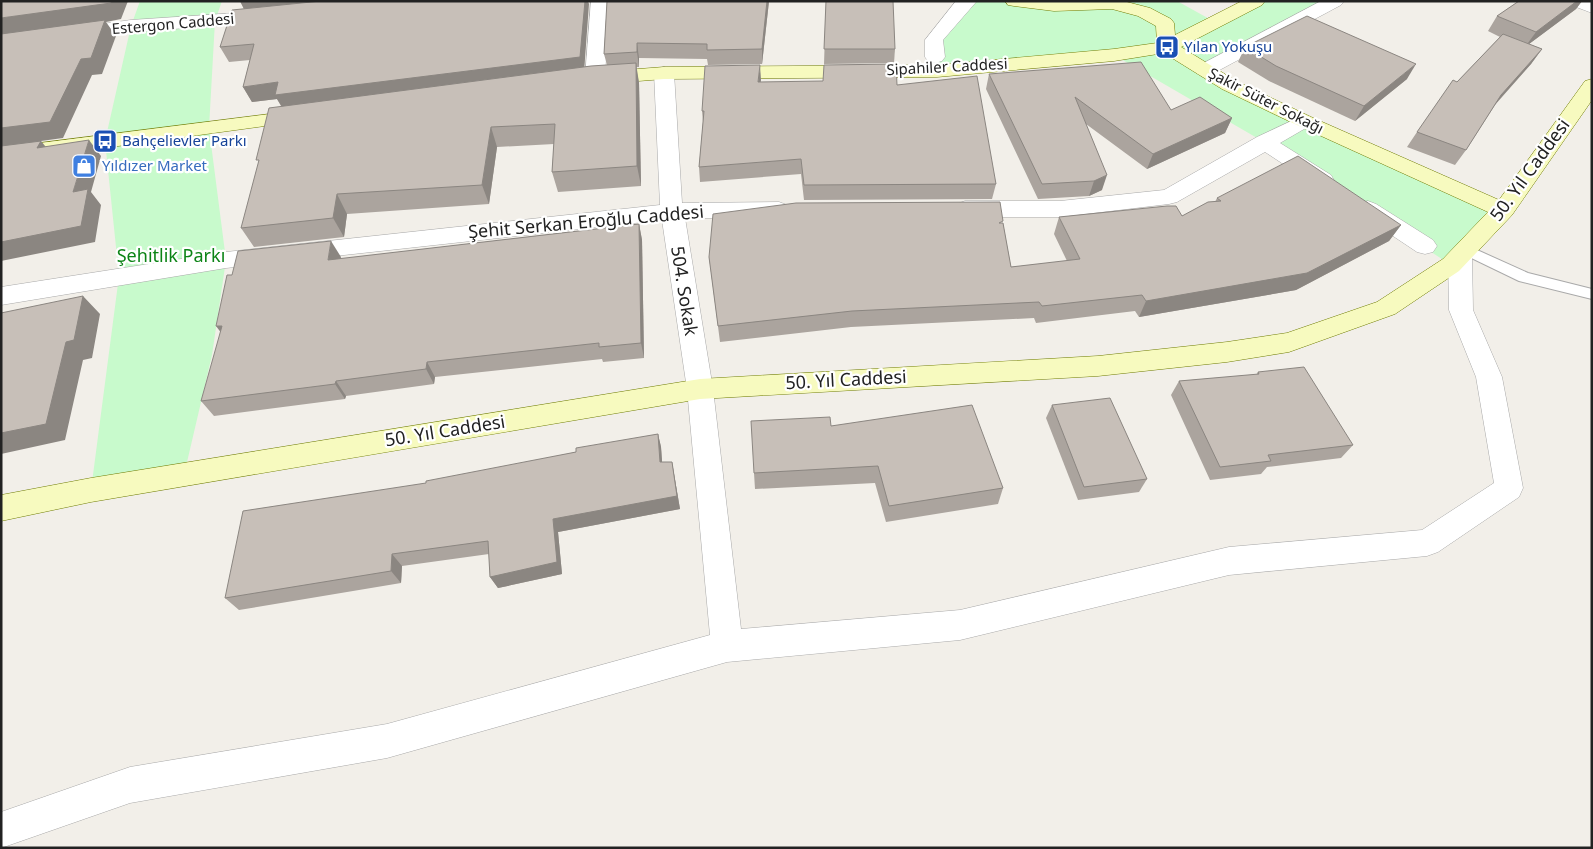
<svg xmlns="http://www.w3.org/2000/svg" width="1593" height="849" font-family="'Noto Sans',sans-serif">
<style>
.park{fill:#c8facc}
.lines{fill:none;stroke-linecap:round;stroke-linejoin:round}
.service-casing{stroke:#a9a9a9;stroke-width:2}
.minor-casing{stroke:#a9a9a9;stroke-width:1}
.secondary-casing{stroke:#707d05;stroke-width:1}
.service{fill:#fff;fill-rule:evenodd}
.minor{fill:#fff;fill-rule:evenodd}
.secondary{fill:#f7fabf;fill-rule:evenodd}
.wall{fill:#aba49e}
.shaded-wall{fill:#8b8681}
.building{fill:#c7bfb8;stroke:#8b8681}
.labels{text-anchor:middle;stroke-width:4.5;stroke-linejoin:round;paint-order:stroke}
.far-street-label{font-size:15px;fill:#222;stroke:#fff}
.far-transit-label{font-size:15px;fill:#164399;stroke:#fff;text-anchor:start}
.far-shop-label{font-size:15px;fill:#366cbe;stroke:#fff;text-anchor:start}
.street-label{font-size:18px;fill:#222;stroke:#fff}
.park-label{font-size:18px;fill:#0c8416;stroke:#fff}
</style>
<rect width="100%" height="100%" fill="#f2efe9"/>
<g class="park">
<polygon points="140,1 222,1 215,21 209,128 226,260 212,355 184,475 91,490 119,276 105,141 131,26"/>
<polygon points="968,1 1177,1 1215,22 1256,1 1335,1 1205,70 1504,210 1451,265 1264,142 1114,55 937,71 934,40"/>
</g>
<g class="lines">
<g class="service-casing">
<polygon id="service" points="1466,245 1528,273 1592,289 1592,299 1519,281 1461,253 1459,250 1461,247"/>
</g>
<g class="minor-casing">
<g id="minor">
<polygon points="591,1 609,1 605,78 602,82 595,84 588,82 585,78"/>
<polygon points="956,1 977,1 943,40 945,57 942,61 935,63 928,61 925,57 925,40"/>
<polygon points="1321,1 1344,1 1341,5 1212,74 1205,76 1198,74 1195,70 1198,66"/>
<polygon points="1568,1 1592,1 1592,13 1571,5"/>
<polygon points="266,11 272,12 275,16 272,20 215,26 131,32 1,50 1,38 131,20"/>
<polygon points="664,67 671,69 674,73 682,203 779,202 787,205 790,210 787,215 779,218 685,218 713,389 741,629 960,610 1229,547 1422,530 1494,483 1476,377 1449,310 1448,257 1452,251 1460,249 1468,251 1472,257 1473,310 1502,377 1523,488 1519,497 1438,552 1427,556 1229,575 960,640 727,662 387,758 130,803 1,848 1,812 130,767 387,724 710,635 687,389 662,220 226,268 1,305 1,287 226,252 660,205 654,73 657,69"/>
<polygon points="1304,115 1311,117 1314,121 1311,125 1280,143 1331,175 1334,180 1331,185 1323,187 1315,185 1265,152 1177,202 1169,204 1060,217 965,217 957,214 954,209 957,204 965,201 1060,201 1164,190 1257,137"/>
<polygon points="1368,201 1376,204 1433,240 1437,246 1433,252 1425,254 1417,252 1360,214 1357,209 1360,204"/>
</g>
</g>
<g class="secondary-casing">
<g id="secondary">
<polygon points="1005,1 1123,1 1150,8 1171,19 1174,23 1175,35 1242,1 1265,1 1262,5 1181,47 1236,81 1311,117 1499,200 1585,81 1592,79 1592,100 1512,215 1459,271 1395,314 1289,352 1227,362 1098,376 700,399 91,502 1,521 1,495 91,478 700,379 1098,356 1227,342 1287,333 1377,302 1443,259 1488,212 1297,125 1222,89 1164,53 1114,61 937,77 664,79 600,84 593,82 590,78 593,74 600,72 664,67 937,65 1114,49 1157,43 1156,26 1138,16 1112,9 1054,11 1014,6 1008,5"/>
<polygon points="302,110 309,112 312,116 309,120 1,162 1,148"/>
</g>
</g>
<use href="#service" class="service"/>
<use href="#minor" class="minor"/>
<use href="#secondary" class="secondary"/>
</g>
<g class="wall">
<polygon points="240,1 588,1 584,67 607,65 604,54 607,1 769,1 762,64 708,65 707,59 639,58 639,67 636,67 639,83 641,186 558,192 552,172 554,144 497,147 489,204 347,214 344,237 254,247 241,228 281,106 277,99 252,102 243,87 250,60 229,62 220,47 244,9"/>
<polygon points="826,1 895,49 894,63 824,64"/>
<polygon points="1519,1 1582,1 1576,9 1529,44 1542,49 1531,64 1495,105 1466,150 1455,165 1407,147 1417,132 1457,82 1500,37 1488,31 1497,16"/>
<polygon points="1245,47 1407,79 1355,121 1269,81 1238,62"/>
<polygon points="989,74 1171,110 1232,118 1225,133 1147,169 1086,124 1102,190 1089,196 1038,199 986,89"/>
<polygon points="761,82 897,85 996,184 992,199 804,200 801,174 700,182 699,167 703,122 702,111"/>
<polygon points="1217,198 1401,225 1389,241 1296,290 1139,317 1135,311 1036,323 1034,318 851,327 720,342 709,257 1003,223 1011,267 1067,261 1054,234 1059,217 1182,216 1215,202"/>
<polygon points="639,224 642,240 644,358 603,362 602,359 435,377 434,384 346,396 345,399 214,416 201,401 341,257 340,259"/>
<polygon points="1258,372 1353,445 1341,458 1267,467 1261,474 1210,480 1171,395 1179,381 1256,375"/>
<polygon points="1052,405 1147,479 1139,492 1078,500 1046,418"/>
<polygon points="831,426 1003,488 998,504 886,522 875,483 755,489 754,473"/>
<polygon points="658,434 661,447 662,462 672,462 680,509 558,532 562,574 498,588 490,577 489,554 402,566 401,583 239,610 225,598 426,483 576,452"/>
</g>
<g class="shaded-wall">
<polygon points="112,1 128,1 121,19 106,22 116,36 102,74 92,75 63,138 41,141 54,157 1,146 1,18"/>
<polygon points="240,1 332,1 245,11"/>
<polygon points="585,1 588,1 589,4 584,72 284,110 277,99 252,102 243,87 278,82"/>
<polygon points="767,1 769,1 762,64 762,49"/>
<polygon points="1577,1 1582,1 1576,9 1525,47 1536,32"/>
<polygon points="637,43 639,58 639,67 637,52"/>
<polygon points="1542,49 1531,64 1490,110 1501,95"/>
<polygon points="636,63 639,83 641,186 637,166"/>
<polygon points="1416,64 1407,79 1355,121 1364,106"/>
<polygon points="760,65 761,80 759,97 758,82"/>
<polygon points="1232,118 1225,133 1147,169 1153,154"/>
<polygon points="491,127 497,147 489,204 482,185"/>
<polygon points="89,140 101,156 91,192 101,205 95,242 1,261 1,242 73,192"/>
<polygon points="1107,175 1102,190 1089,196 1094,181"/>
<polygon points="337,194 347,214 344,237 333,218"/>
<polygon points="639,224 642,240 644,358 641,343"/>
<polygon points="1401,225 1389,241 1296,290 1139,317 1146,301"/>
<polygon points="331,241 341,257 338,276 328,260"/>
<polygon points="83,296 100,314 92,358 83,360 65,440 1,454 1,433 66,342"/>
<polygon points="216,326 222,326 228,342"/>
<polygon points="427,362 435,377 434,384 426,369"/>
<polygon points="336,381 346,396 345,399 335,384"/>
<polygon points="658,434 661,447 663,475 660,462"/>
<polygon points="672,462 680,509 558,532 562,574 498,588 490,577 553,519"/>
<polygon points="392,554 402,566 401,583 391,571"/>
</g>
<g class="building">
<polygon points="1,1 112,1 111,3 1,18"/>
<polygon points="321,1 585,1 580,57 275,95 278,82 243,87 254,44 220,47 232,10"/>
<polygon points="607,1 767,1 762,49 707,50 707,44 637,43 637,52 604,54"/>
<polygon points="826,1 893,1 895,49 824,49"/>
<polygon points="1519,1 1577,1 1536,32 1497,16"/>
<polygon points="1307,16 1416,64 1364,106 1276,66 1245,47"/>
<polygon points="105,20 91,58 81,59 50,122 1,128 1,34"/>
<polygon points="1503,34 1542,49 1501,95 1466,150 1417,132 1453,80 1457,82"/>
<polygon points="1141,62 1171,110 1200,97 1232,118 1153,154 1075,97 1107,175 1094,181 1042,184 989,74"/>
<polygon points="636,63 637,166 552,172 555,124 491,127 482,185 337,194 333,218 241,228 259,160 256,160 269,108 591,66"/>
<polygon points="896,64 897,85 977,76 996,184 804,185 801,159 699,167 704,111 702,111 705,66 760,65 758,82 823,81 824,65"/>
<polygon points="89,140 73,192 88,189 81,226 1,242 1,146 41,141 37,148"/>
<polygon points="1298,156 1401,225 1307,273 1146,301 1142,295 1042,306 1039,302 852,311 718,326 709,257 713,214 796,203 1000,202 1003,221 999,223 1003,223 1011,267 1080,259 1059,217 1167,206 1176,206 1182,216 1208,202 1221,201 1217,198"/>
<polygon points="639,224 641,343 599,347 599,343 427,362 426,369 336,381 335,384 201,401 222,326 216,326 227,275 232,275 238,251 331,241 328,260"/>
<polygon points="83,296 74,340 66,342 46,424 1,433 1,313"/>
<polygon points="1304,367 1353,445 1268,455 1271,461 1220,467 1179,381 1259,374 1258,372"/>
<polygon points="1110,398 1147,479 1084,487 1052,405"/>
<polygon points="972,405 1003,488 889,506 878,466 754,473 751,421 830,417 831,426"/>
<polygon points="658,434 660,462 672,462 677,496 553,519 557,562 490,577 488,541 392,554 391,571 225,598 243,511 426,483 426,481 576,452 576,448"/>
</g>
<defs>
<g id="bus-square" transform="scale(1.25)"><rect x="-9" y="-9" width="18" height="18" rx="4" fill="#1a4fb4" stroke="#fff"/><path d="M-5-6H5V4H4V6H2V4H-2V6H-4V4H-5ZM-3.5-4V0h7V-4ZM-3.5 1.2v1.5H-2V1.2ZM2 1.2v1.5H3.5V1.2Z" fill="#fff"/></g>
<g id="shop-square" transform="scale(1.25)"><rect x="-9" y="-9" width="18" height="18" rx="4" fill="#3f7fe0" stroke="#fff"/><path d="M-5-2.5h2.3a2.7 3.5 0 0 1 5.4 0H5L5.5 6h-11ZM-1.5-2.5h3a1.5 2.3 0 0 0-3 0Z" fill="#fff"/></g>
</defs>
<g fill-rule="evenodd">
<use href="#bus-square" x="1167" y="47"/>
<use href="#bus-square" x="105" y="141"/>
<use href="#shop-square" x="84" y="166"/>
</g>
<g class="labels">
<g class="far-street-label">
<text transform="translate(173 24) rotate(-5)" y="5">Estergon Caddesi</text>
<text transform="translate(947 67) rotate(-3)" y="5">Sipahiler Caddesi</text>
<text transform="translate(1266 101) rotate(27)" y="5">Şakir Süter Sokağı</text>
</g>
<g class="far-transit-label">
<text x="1184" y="52">Yılan Yokuşu</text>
<text x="122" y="146">Bahçelievler Parkı</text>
</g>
<g class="far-shop-label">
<text x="102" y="171">Yıldızer Market</text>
</g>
<g class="street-label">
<text transform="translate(1530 170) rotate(-54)" y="6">50. Yıl Caddesi</text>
<text transform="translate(586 222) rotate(-5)" y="6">Şehit Serkan Eroğlu Caddesi</text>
<text transform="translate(684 291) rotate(81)" y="6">504. Sokak</text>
<text transform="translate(846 380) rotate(-3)" y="6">50. Yıl Caddesi</text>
<text transform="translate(445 431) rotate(-9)" y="6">50. Yıl Caddesi</text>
</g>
<g class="park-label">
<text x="171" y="262">Şehitlik Parkı</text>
</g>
</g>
<rect width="1593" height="849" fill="none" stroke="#222222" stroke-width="5"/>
</svg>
